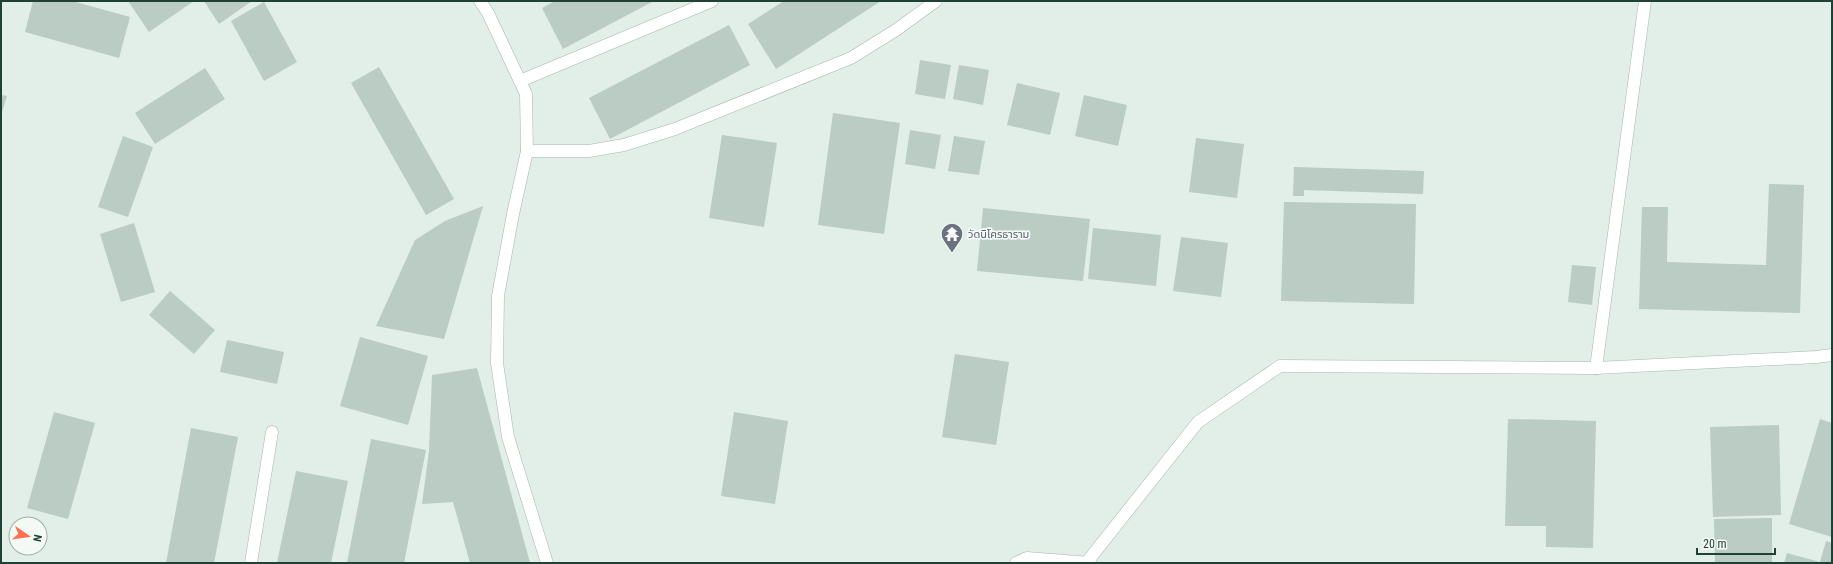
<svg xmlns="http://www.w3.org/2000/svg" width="1833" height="564" font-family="'Roboto Condensed','Noto Sans Thai',sans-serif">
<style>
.building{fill:#baccc3}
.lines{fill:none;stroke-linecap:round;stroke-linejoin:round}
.minor-casing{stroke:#a4b7af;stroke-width:13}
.minor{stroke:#fff;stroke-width:12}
.labels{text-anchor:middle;stroke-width:3.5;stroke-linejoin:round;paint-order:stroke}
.worship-label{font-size:11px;fill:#5b616d;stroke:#f3faf6;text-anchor:start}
</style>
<rect width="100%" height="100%" fill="#e2eee8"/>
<g class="building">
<polygon points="33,1 72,1 130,17 119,58 25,32"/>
<polygon points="128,1 194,1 149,32"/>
<polygon points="204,1 252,1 219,24"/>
<polygon points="555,1 654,1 563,49 542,8"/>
<polygon points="784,1 881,1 776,69 748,24"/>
<polygon points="264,2 297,62 264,81 231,21"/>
<polygon points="729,25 750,65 610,139 589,98"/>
<polygon points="920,60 951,65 945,99 915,94"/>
<polygon points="959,65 989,70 983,105 953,99"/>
<polygon points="379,67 454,199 426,215 351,83"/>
<polygon points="205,68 225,99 155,144 135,113"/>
<polygon points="1017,83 1060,93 1050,135 1007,125"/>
<polygon points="1,95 7,96 1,115"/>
<polygon points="1084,95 1127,105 1118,146 1075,136"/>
<polygon points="833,113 900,123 884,234 818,225"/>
<polygon points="910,130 941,135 935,169 905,164"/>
<polygon points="722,135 777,143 764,227 709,218"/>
<polygon points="123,136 153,147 128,217 98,207"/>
<polygon points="954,136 985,141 979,175 948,171"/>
<polygon points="1196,138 1244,144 1237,198 1189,192"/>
<polygon points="1294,167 1424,171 1423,194 1304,190 1304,196 1293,196"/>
<polygon points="1769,184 1804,185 1800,313 1639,309 1642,207 1668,207 1667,262 1766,265"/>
<polygon points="1284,202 1416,204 1414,304 1281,301"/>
<polygon points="483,206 444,339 376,326 415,240 445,221"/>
<polygon points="983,208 1090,219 1083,281 977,271"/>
<polygon points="134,223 155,292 121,302 100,234"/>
<polygon points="1093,228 1161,235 1156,286 1088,279"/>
<polygon points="1181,237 1228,243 1221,297 1173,291"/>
<polygon points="1572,265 1596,267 1592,305 1568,302"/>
<polygon points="170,291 215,330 194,354 149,315"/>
<polygon points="360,337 428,356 408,425 340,406"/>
<polygon points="227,340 284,352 277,384 220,372"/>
<polygon points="955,354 1009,362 996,445 942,437"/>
<polygon points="477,368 530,563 470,563 453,502 422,504 429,451 432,375"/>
<polygon points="54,412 95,423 68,519 27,508"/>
<polygon points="734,412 788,421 775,504 721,496"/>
<polygon points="1508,419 1596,421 1593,548 1546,547 1546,526 1505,526"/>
<polygon points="1820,419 1832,423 1832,537 1789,524"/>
<polygon points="1779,425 1781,515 1713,517 1710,427"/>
<polygon points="191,428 238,437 214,563 166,563"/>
<polygon points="371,439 426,450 404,563 347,563"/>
<polygon points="296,471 348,481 331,563 277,563"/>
<polygon points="1772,518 1772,563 1715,563 1714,519"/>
<polygon points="1826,541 1832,543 1832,563 1784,563 1787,553 1820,562"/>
</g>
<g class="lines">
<g class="minor-casing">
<g id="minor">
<polyline points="480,1 488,13 526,94 527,151 513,214 498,296 497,363 508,437 547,563"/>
<polyline points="520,81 712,1"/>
<polyline points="527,151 589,151 624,145 675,129 851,58 896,30 936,1"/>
<polyline points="1596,368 1645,1"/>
<polyline points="1087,562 1198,422 1280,366 1596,368 1816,357 1832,355"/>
<polyline points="251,563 272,432"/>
<polyline points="1016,563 1027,558 1090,563"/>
</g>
</g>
<use href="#minor" class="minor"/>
</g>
<defs>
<g id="temple-pin" transform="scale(1.15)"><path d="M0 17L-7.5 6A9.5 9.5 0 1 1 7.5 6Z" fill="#6b7280" stroke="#f3faf6"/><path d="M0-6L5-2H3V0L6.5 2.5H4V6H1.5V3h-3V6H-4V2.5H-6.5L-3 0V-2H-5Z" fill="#fff"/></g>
</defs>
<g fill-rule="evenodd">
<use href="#temple-pin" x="952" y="234"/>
</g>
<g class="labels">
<g class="worship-label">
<text x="968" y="238">วัดนิโครธาราม</text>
</g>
</g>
<rect width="1833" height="564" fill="none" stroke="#204136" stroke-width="4"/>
<g transform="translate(28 536) rotate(103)"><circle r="19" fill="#f3faf6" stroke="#9fb0a9"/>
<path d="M0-3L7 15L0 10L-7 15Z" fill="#ff704f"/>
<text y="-6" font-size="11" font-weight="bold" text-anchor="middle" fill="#204136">N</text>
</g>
<path d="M1697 548v6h78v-6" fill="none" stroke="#204136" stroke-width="2"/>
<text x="1703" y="548" font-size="12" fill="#204136" stroke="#f3faf6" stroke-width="3" paint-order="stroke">20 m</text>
</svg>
